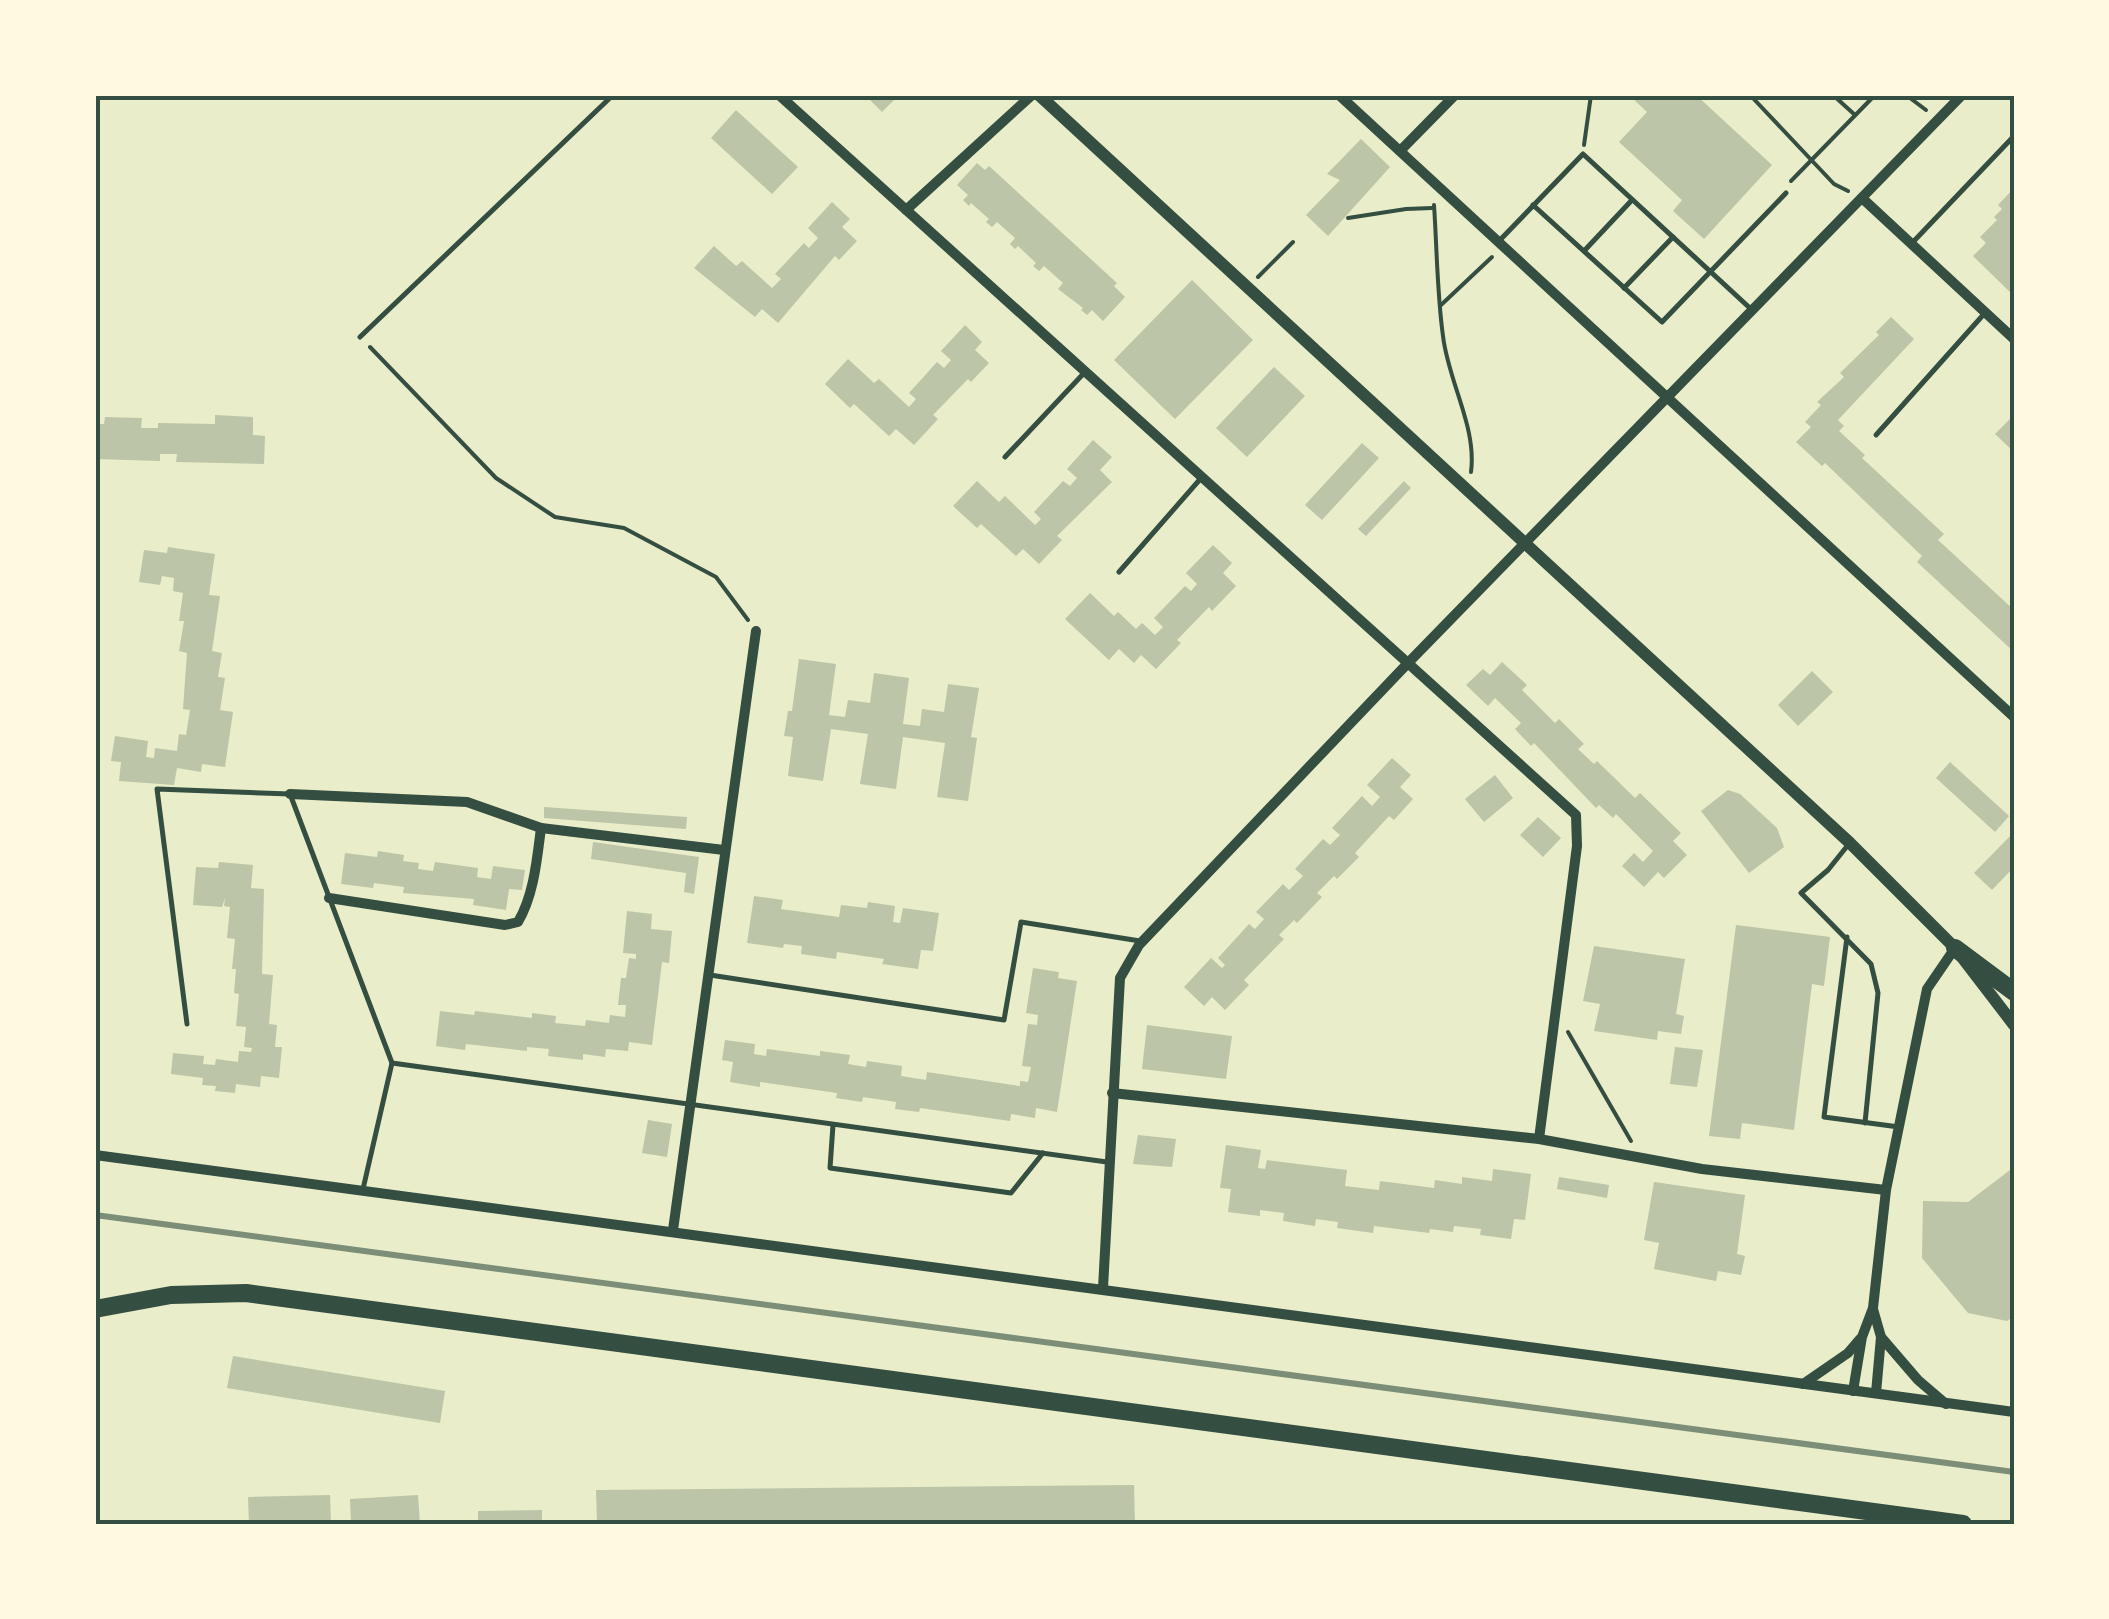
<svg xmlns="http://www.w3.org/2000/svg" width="2109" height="1619" font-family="'Work Sans',sans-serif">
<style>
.building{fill:#bcc5a7}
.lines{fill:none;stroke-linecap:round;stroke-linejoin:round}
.path{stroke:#344e41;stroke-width:4}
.service{stroke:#344e41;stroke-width:5}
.minor{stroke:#344e41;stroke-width:10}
.tertiary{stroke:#344e41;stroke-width:12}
.primary{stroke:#344e41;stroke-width:18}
.rail{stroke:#7c8e77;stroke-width:6}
.neatline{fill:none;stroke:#344e41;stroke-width:4}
</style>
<rect width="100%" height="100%" fill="#e9edc9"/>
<g class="building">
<polygon points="865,95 899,95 882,112"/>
<polygon points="1629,95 1696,95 1772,165 1704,239 1673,211 1682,200 1619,142 1647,112"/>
<polygon points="736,110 798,167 772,194 711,138"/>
<polygon points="1361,139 1390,167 1328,236 1306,215 1340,180 1327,174"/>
<polygon points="977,163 985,170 989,166 1117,283 1114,286 1125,297 1103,321 1092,310 1087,315 1081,310 1083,308 1058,289 1063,283 1044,266 1039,271 1033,266 1036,263 1018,246 1015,249 1010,244 1015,238 997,222 992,227 986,222 989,219 971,203 969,206 963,200 968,195 957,185"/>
<polygon points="2014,188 2014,290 2011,293 1973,256 1986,243 1980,237 1997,220 1994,217 2002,209 1998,205"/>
<polygon points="832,202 850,219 842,227 857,241 839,260 835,256 778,323 762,309 755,317 694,268 714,246 736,266 742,261 772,288 781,279 775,274 804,243 809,248 818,238 808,228"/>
<polygon points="1192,280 1253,340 1175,419 1114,360"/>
<polygon points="1891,317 1914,339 1838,420 1844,426 1839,431 1865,455 1862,458 1944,534 1938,540 2014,610 2014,652 1917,562 1922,556 1825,463 1822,466 1796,442 1811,427 1805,422 1821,405 1817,402 1844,377 1840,373 1879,335 1876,332"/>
<polygon points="965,325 982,342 975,350 989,363 971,382 968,379 933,415 938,419 914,445 896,429 889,436 854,404 850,408 825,384 848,359 874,383 879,379 909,407 916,399 909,393 937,362 944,368 951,360 941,351"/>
<polygon points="1274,367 1305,396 1247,457 1216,428"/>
<polygon points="215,415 253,417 253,435 265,436 264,464 176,462 177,454 160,454 160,461 95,459 95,424 104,424 105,417 142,418 141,428 158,428 158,423 215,424"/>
<polygon points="2014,415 2014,452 1995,434"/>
<polygon points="1093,440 1112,457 1100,470 1112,482 1057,536 1062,540 1039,564 1023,549 1016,556 981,524 977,528 953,506 977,481 999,502 1005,496 1035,525 1041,519 1034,512 1063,481 1070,486 1077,478 1067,469"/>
<polygon points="1362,443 1379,458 1322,520 1305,505"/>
<polygon points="1404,481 1411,488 1366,536 1358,529"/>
<polygon points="1213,545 1232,563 1223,573 1236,586 1212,611 1209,607 1177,640 1181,643 1156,669 1141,655 1134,663 1119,649 1109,660 1065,619 1090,593 1114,616 1118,612 1136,629 1142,623 1155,635 1163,627 1154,618 1185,586 1191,591 1197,584 1186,573"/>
<polygon points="168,547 215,554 209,595 220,596 212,651 222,653 218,677 225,678 220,710 233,712 225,767 202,764 201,772 177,768 174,785 119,781 121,762 111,761 115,736 148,741 146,757 154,758 155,748 177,751 179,734 186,735 190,710 183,709 187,653 179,651 184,621 179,621 183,593 173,591 174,578 162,576 160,585 139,582 144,550 167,553"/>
<polygon points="799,659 836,664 829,715 845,717 848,700 870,703 874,673 909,678 903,724 920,726 922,709 944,712 948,684 979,688 971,737 977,738 968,801 937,797 945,743 903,737 896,789 860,784 868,734 831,729 823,781 788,776 793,737 784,736 788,711 792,711"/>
<polygon points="1502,662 1527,685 1522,690 1555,723 1559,719 1584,744 1578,749 1594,764 1597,761 1635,798 1640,793 1681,833 1673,841 1687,855 1664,878 1658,872 1644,887 1622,866 1634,853 1643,862 1653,851 1616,814 1613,818 1599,805 1596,808 1534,743 1531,746 1515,729 1521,723 1495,698 1488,706 1466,685 1483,669 1490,675"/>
<polygon points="1812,671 1833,692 1798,726 1778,705"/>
<polygon points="1392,758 1411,775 1400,787 1413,799 1394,820 1389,816 1355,853 1359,857 1337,879 1334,876 1317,893 1322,897 1297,923 1294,920 1279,935 1284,939 1244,980 1249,985 1225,1010 1212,997 1204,1006 1184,987 1211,958 1222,968 1225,965 1218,958 1249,924 1255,929 1264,919 1256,912 1283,884 1289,890 1303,876 1295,869 1323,839 1330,845 1340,835 1332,828 1362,796 1372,806 1380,797 1367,785"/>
<polygon points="1950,762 2009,816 1995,832 1936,778"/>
<polygon points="1495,775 1513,798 1484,822 1465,799"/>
<polygon points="1728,790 1740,794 1777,828 1784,847 1749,873 1701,811"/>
<polygon points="544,807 687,817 686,829 544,818"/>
<polygon points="1538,817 1561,838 1543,857 1520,835"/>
<polygon points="2014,832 2014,867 1992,890 1974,873"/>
<polygon points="593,842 699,857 694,894 684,892 686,873 591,859"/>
<polygon points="378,851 404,855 403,861 419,863 418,869 433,871 435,862 478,868 477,877 491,879 493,866 525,870 522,890 509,889 506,910 473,905 474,899 403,893 404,887 374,883 373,888 341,884 345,853 377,857"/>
<polygon points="219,862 253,865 251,888 264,889 262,974 273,975 269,1024 277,1025 275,1047 282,1047 279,1078 261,1076 260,1087 236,1084 235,1093 215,1091 216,1086 202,1085 203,1078 171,1074 173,1053 204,1056 203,1064 215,1065 216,1059 238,1062 239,1051 251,1052 252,1048 244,1047 246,1027 236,1026 239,994 234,993 236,969 232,969 235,939 227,938 230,907 224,906 225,898 222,907 193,905 196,867 218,868"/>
<polygon points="754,896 783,900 781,909 839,917 841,905 867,908 868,902 895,906 893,922 900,923 903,908 939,913 933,951 921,950 918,969 882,964 884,959 837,952 836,959 801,954 802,946 784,944 783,948 747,943"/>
<polygon points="627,911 652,914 651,929 672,931 669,963 662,962 652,1045 629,1042 628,1051 606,1049 605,1057 583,1054 583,1060 548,1056 549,1049 527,1047 527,1051 466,1044 465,1050 436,1046 440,1011 474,1015 475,1011 532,1018 532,1013 556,1016 555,1023 585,1026 586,1020 609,1023 610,1015 625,1017 626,1005 618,1005 621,978 626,978 629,958 636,959 636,954 623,953"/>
<polygon points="1736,925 1830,937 1824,986 1812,984 1794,1130 1742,1123 1740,1139 1709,1136"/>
<polygon points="1594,946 1685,959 1676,1014 1684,1016 1681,1034 1658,1031 1657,1040 1594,1031 1600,1004 1583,1001"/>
<polygon points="1033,968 1059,972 1058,978 1077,981 1057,1112 1036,1108 1035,1118 1011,1114 1010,1121 920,1108 919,1112 895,1109 896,1102 863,1097 862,1102 836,1098 837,1093 760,1082 760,1087 730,1082 733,1062 722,1060 725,1040 755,1044 754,1054 766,1056 767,1049 820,1056 820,1051 850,1055 848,1064 866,1067 867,1061 902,1066 901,1076 926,1080 927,1072 1020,1086 1020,1081 1028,1082 1031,1067 1022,1066 1028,1024 1037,1025 1038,1015 1026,1013"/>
<polygon points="1147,1025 1232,1036 1226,1079 1142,1069"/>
<polygon points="1675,1047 1703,1050 1697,1087 1670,1084"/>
<polygon points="648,1120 672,1124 667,1157 642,1153"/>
<polygon points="1138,1135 1176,1139 1172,1167 1133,1164"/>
<polygon points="1226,1145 1261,1150 1258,1168 1265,1169 1267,1160 1347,1170 1345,1186 1379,1190 1380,1181 1434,1188 1435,1180 1462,1184 1462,1177 1492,1181 1493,1169 1531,1174 1525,1220 1514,1219 1511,1239 1480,1235 1481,1229 1454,1226 1453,1232 1430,1229 1429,1233 1374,1226 1373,1233 1337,1228 1338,1222 1316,1219 1315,1226 1283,1221 1284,1213 1260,1210 1260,1216 1228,1212 1231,1189 1220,1188"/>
<polygon points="2014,1167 2014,1316 2007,1321 1968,1313 1922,1258 1923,1201 1968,1202"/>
<polygon points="1559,1177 1609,1185 1607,1198 1557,1189"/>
<polygon points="1654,1182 1745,1195 1737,1254 1745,1256 1741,1275 1718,1271 1716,1281 1654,1269 1659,1243 1644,1240"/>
<polygon points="233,1356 445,1391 440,1423 227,1388"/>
<polygon points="1134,1485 1135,1524 597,1524 596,1490"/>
<polygon points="330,1495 331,1524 249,1524 248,1497"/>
<polygon points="418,1495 420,1524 351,1524 350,1499"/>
<polygon points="542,1510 542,1524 478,1524 478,1511"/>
</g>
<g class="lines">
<g class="path">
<polyline points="1750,95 1834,184 1848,191"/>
<polyline points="1833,95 1855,115"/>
<polyline points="1906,95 1926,110"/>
<polyline points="1584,145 1591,95"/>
<polyline points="1791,181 1875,95"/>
<path d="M1434,205C1437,249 1437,293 1443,336C1448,381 1477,427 1471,472"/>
<polyline points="1348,218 1406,209 1432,208"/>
<polyline points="1258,277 1293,242"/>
<polyline points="1441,305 1492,257"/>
<polyline points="370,347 496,478 555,517 624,528 716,577 748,620"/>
<polyline points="1568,1032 1631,1141"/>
</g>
<g class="service">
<polyline points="1533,205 1662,322 1786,193"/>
<polyline points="1500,240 1583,154 1752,310"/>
<polyline points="1913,242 2014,136"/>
<polyline points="1584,251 1632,200"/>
<polyline points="1624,288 1673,237"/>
<polyline points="360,337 613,95"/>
<polyline points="1876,435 1984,314"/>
<polyline points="1005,457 1085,372"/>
<polyline points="1119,572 1202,477"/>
<polyline points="1848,845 1828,870 1801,893 1871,964 1878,993 1865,1123"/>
<polyline points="1847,937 1824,1117 1899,1127"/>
<polyline points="710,975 1004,1020 1021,922 1140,941"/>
<polyline points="187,1024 157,789 290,794 392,1063 363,1189"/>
<polyline points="392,1063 1107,1162"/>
<polyline points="833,1125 830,1168 1011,1193 1043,1153"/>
</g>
<g class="minor">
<polyline points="779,95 1576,815 1577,846 1539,1139 1112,1093"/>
<polyline points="1339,95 2014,717"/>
<polyline points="1400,151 1455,95"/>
<polyline points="1862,198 2014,339"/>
<polyline points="906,210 1032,95"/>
<polyline points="290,794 467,802 541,828 724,850"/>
<path d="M329,898L505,925L518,922C534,895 537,859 541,828"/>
<polyline points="1539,1139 1702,1169 1886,1190"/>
<polyline points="95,1155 2014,1412"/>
<polyline points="673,1230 756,631"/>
<polyline points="1103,1288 1120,978 1139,945 1408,663 1962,95"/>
<polyline points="1873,1309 1881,1337 1876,1393"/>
<polyline points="1881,1337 1918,1380 1946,1404"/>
<polyline points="1803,1384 1848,1353 1860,1339"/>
<polyline points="1853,1391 1862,1337 1873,1308 1886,1190 1927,989 1955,948"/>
</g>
<polyline class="tertiary" points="1039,95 1850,843 1955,948 2014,1025"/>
<g class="primary">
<polyline points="1955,948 2014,992"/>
<polyline points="95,1309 171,1295 246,1293 1963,1524"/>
</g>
<polyline class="rail" points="95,1215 2014,1472"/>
</g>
<rect width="2109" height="1619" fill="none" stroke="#fefae0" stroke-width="195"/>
<rect x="98" y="98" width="1914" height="1424" class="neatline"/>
</svg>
